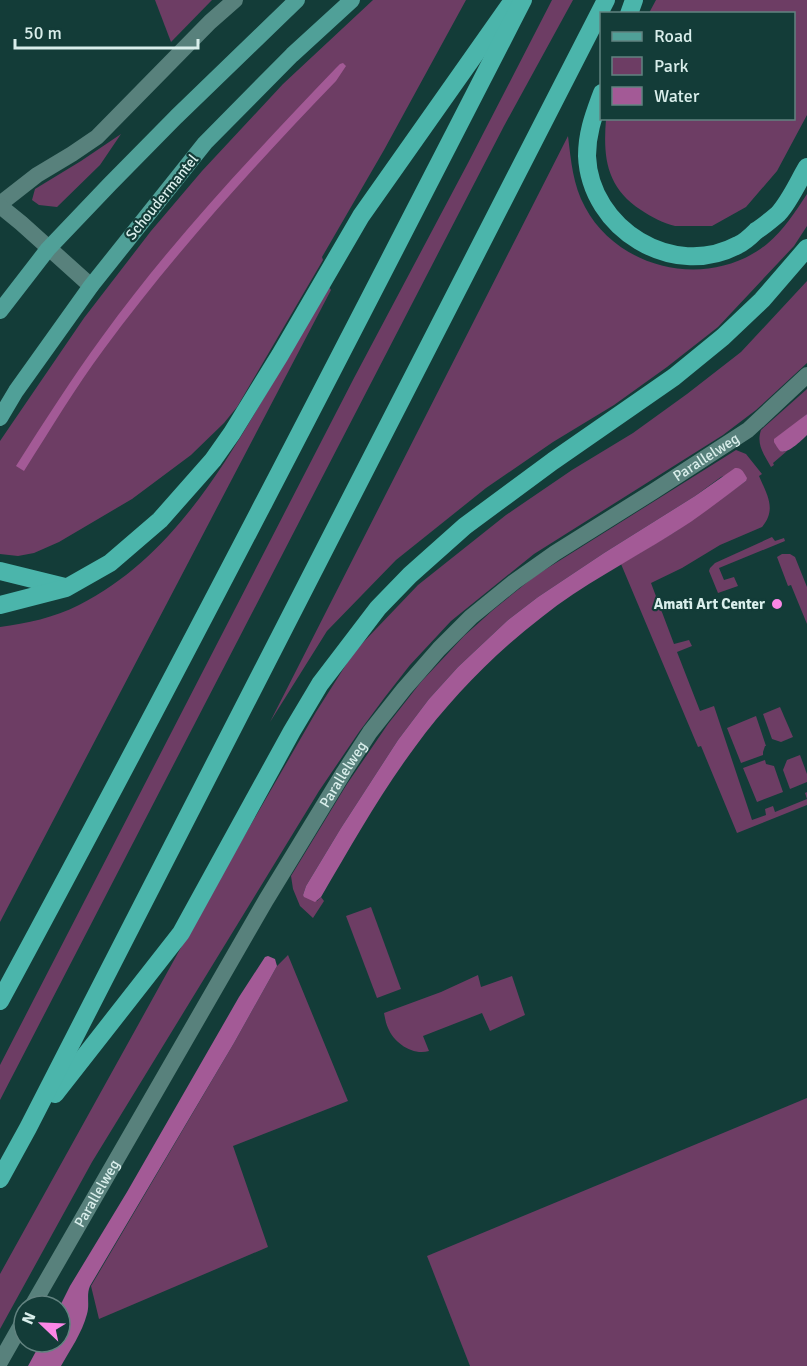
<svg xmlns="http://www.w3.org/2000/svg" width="807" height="1366" font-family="Signika,sans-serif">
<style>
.green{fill:#6d3d64}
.water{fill:#a35a96}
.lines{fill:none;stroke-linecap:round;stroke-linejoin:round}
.minor{stroke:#58817c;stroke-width:16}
.primary{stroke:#50a098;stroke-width:16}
.motorway{stroke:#4bb5ab;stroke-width:18}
.poi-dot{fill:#fb87e6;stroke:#133c38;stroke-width:2}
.labels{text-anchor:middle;stroke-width:4.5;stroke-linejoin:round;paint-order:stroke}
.street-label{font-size:15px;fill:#d9eeeb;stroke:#133c38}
.poi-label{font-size:15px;font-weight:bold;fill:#d9eeeb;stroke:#133c38;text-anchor:end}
</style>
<rect width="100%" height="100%" fill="#133c38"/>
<g class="green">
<polygon points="155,0 212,0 171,42"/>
<polygon points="373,0 466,0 384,150 322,257 323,260 237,407 224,423 191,455 132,499 59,542 34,553 18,556 0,554 0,441 84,318 151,231 202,171 283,84"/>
<polygon points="552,0 573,0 504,126 0,1100 0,1065 354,378 468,163"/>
<path d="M656,0H807V115L777,171L746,207L712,226H675C663,223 651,217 641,210C606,187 603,157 606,119L794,118V14L649,13Z"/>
<polygon points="121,134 100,165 57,207 39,205 32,200 35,189 81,161"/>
<path d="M568,136C571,161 573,185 585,207C619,271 710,290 767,244C784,230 795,212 807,194V226L794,246L718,327L667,367L614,405L553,442L486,488L396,560L327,631L270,722Z"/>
<polygon points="807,281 807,363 756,410 723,435 534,554 451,621 410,665 385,697 359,732 319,791 92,1162 0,1329 0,1274 209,897 316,712 354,652 418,585 506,515 572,470 633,433 687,394 741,352"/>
<path d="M329,287L331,290L0,922V627C27,623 54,618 79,605C164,562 215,481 262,401C284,363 307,325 329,287Z"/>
<path d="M807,389V414L799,421L779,450L783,452L787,451L773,463L774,465L771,467C764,454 756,445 761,430Z"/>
<path d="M736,450L746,454L762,474L759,476C767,495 777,509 762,527L720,545L682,568L651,583L674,644L689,640L692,646L677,652L700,711L714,706L752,820L766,815L765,809L773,806L775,812L807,799L805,793L807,792V805L737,833L701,746L698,747L621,564L675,532L746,481L741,470L721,477L695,496L604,553L538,597L508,620L458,667L429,699L398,740L341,828L306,886L303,895L317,901L321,897L324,901L313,918L300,906L293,889L291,876L347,784L388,724L421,682L464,636L493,610L535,576Z"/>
<polygon points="772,537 775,541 784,538 785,541 719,568 724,580 734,577 738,586 718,593 709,571 710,568 715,563"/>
<polygon points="782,554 790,554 795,557 807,587 807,624 791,585 788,586 777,557"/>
<polygon points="780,707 793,737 781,742 772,739 763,714"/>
<polygon points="756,716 766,746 765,746 763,752 763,755 741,763 727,728"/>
<polygon points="800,755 807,774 807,782 790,789 783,770 787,760"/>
<polygon points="765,760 766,764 774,766 783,792 757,802 743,768"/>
<polygon points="371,907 401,989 377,998 346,916"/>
<polygon points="288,955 348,1101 233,1146 268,1247 99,1319 91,1286 234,1043 277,966"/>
<path d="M478,975L481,987L512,976L525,1015L490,1031L482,1013L423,1036L429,1051C413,1056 394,1043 388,1028C386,1024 385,1018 384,1013L441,992Z"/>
<polygon points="807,1098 807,1366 470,1366 427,1256"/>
</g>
<g class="water">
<path d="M343,63L346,66L336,81C254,166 174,254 104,349C75,388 50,430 24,471L16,466C44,422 72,378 102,337C172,240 254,154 336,68L340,64Z"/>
<path d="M807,414V435C802,440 787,455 780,451C779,450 775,444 774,442V439Z"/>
<path d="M735,468C742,467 744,473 747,478L746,481C722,499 698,518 672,534C629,561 582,585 542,617C494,654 451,698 415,747C380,794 351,846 321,897L315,902L304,897L303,895L306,886L341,828L398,740L429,699L458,667L508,620L538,597L604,553L695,496Z"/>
<path d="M268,956L275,959L277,966L234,1043L90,1286C86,1295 90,1304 87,1314C82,1333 70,1350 61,1366H28L41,1342H60V1306L70,1286L127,1192L239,997L265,957Z"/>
</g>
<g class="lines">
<g class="minor">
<polyline points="0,204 37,175 72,154 97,137 210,22 235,0"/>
<polyline points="0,206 21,223 91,286"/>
<path id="s1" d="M32,1306L266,900L344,772L370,732L404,689L439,649L471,617L514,582L555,553L654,491L748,430L807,375"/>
<polyline points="0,1362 24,1320"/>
</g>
<g class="primary">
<polyline points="0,311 48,249 110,184 176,117 297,0"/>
<polyline points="0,418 16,391 91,286 205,143 292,55 352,0"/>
</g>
<g class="motorway">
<polyline points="629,14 634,0"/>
<path d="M602,93C594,115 587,132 587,156C590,229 673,280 738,245C745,242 751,236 756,231C764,226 771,220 778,214C790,201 798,182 807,167"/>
<polyline points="0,571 65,587"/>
<polyline points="0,605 66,588 110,563 160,520 213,460 232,433 280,355 361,216 509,6"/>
<path d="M0,1001C179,670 351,335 523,0"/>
<polyline points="55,1094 181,933 292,731 320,684 378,608 410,575 465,526 553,461 674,377 723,337 762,300 807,248"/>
<polyline points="0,1179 28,1128 606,0"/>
</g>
</g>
<circle class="poi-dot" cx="777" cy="604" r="6"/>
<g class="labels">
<g class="street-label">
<text transform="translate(162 197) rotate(-51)" y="5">Schoudermantel</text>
<text dy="5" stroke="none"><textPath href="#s1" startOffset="1104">Parallelweg</textPath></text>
<text dy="5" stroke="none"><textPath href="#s1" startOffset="616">Parallelweg</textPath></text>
<text dy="5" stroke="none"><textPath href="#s1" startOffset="130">Parallelweg</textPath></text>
</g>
<g class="poi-label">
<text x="765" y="609">Amati Art Center</text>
</g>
</g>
<rect x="600" y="12" width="195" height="108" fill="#133c38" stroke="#628380" stroke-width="1.5"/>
<rect x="612" y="32" width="30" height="9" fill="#50a098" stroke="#628380" stroke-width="1.5"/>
<text x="654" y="42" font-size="18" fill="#d9eeeb">Road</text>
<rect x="612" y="57" width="30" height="18" fill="#6d3d64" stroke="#628380" stroke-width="1.5"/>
<text x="654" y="72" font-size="18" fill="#d9eeeb">Park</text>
<rect x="612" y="87" width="30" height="18" fill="#a35a96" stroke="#628380" stroke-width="1.5"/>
<text x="654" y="102" font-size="18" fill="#d9eeeb">Water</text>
<g transform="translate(42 1324) rotate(293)"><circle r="28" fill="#133c38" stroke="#628380" stroke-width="1.5"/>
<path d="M0-4.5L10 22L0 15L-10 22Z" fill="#fb87e6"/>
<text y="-9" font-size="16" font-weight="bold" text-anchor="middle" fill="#d9eeeb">N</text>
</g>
<path d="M15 39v9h183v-9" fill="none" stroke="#d9eeeb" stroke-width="3"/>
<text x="24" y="39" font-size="18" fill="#d9eeeb" stroke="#133c38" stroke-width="4.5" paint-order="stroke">50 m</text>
</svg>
